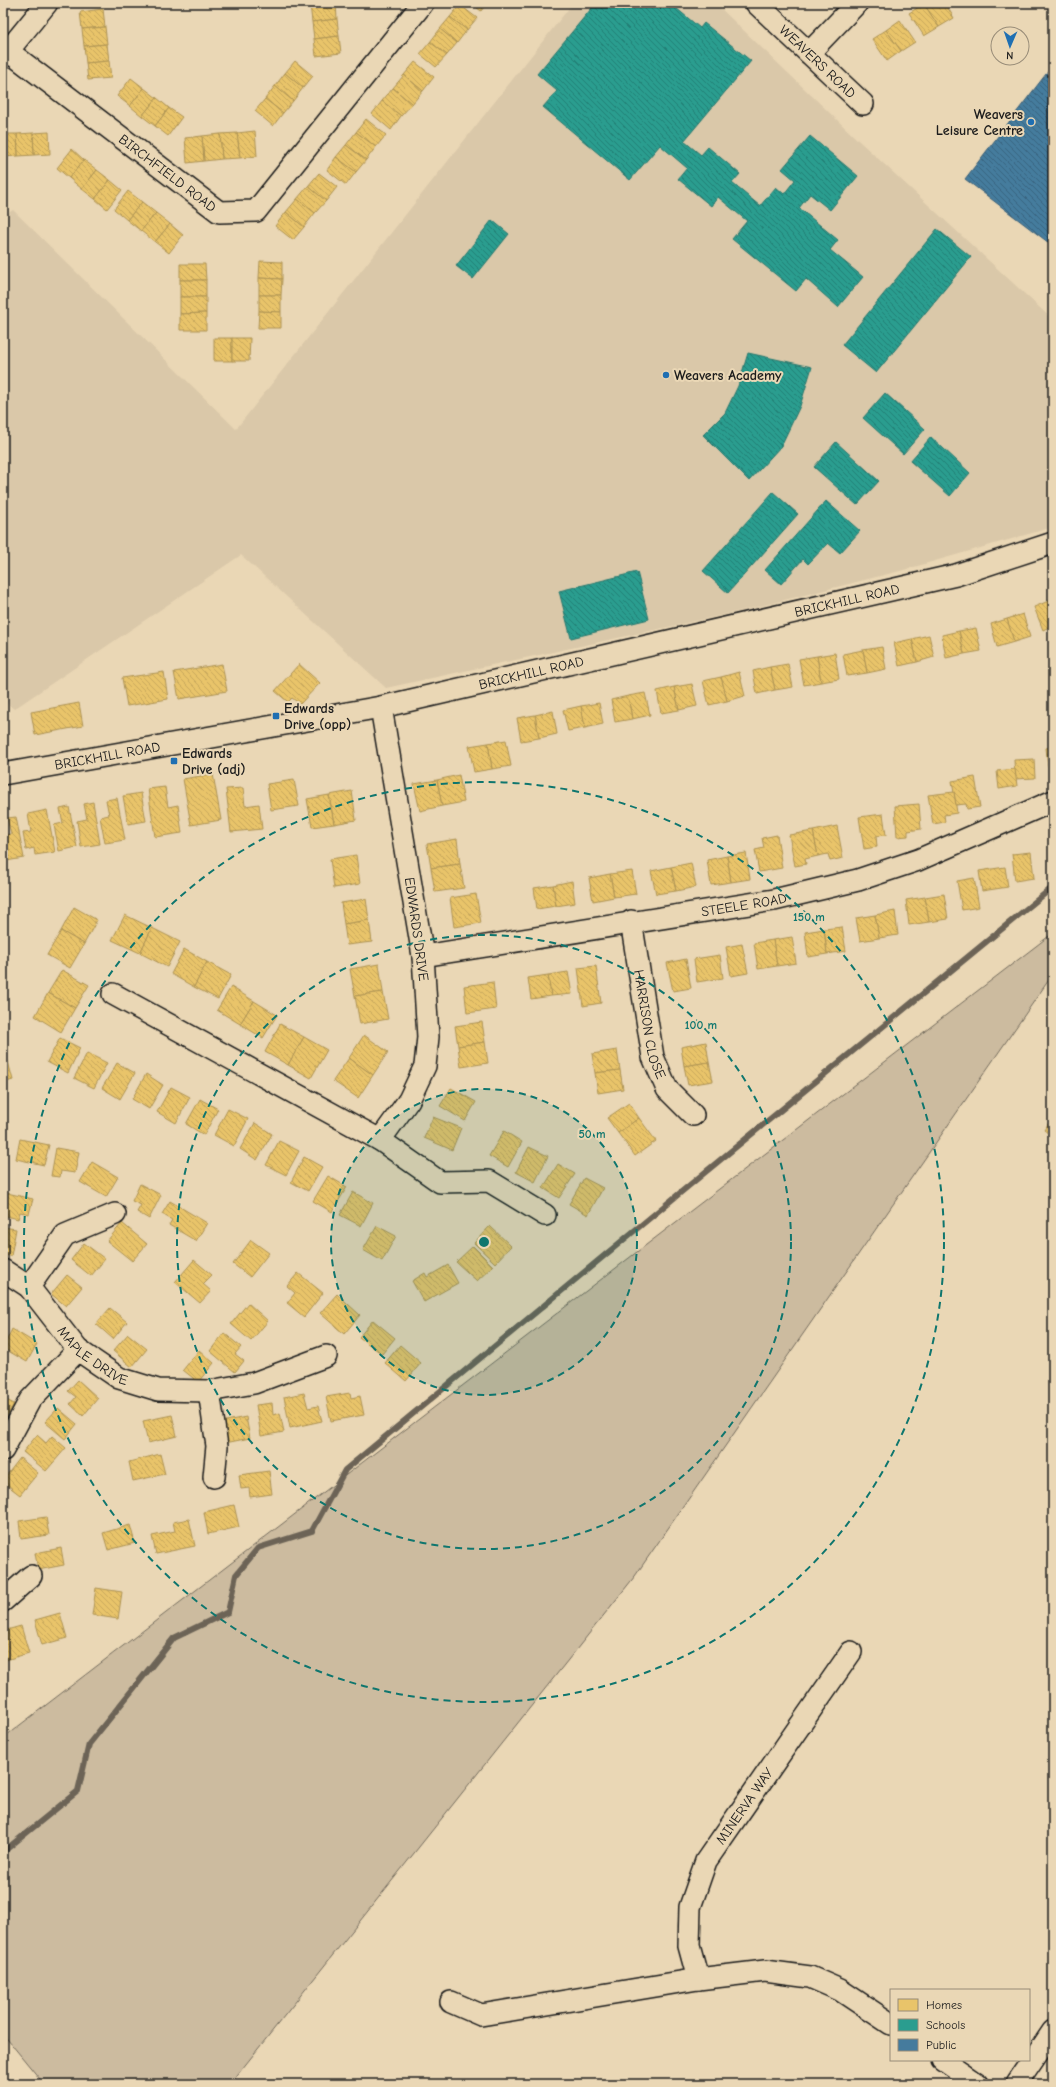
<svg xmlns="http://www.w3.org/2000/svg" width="1056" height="2087" font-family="'Comic Neue',sans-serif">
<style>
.built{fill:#dac8a9}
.park{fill:#ccbb9f;stroke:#746c5e}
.homes{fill:url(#homes-back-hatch);stroke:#ac9253}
.schools{fill:url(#schools-back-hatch);stroke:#26766c}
.public{fill:url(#public-back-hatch);stroke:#395e76}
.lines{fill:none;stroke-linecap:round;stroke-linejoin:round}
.stream{stroke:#6c6457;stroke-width:6}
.minor-casing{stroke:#1c1c1c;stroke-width:24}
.minor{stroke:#ead7b5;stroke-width:21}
.ring{fill:none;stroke:#0f766e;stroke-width:2;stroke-dasharray:7 5}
.poi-dot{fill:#1f6fb2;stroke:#ead7b5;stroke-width:1.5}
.labels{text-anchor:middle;stroke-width:4;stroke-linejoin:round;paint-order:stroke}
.street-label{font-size:14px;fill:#1c1c1c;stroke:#ead7b5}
.poi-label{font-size:14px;font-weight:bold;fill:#1c1c1c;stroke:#ead7b5;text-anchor:start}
.centre{fill:#0f766e;stroke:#ead7b5;stroke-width:2}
.ring-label{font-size:12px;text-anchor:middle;font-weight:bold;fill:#0f766e;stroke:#ead7b5;stroke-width:4;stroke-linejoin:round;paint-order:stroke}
</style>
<defs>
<pattern id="homes-back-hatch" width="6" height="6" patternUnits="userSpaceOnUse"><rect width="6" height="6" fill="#e9c46a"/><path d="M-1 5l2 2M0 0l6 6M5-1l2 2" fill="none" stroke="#c7a85b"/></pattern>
<pattern id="schools-back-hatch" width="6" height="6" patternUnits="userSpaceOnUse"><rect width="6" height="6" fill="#2a9d8f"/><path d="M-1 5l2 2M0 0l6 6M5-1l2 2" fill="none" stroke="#237f74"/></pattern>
<pattern id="public-back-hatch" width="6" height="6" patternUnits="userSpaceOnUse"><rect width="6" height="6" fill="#457b9d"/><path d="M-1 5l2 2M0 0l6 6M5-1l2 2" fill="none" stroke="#39647f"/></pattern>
</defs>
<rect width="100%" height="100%" fill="#ead7b5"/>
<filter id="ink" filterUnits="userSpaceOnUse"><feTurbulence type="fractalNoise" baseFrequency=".025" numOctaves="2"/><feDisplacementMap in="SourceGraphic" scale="8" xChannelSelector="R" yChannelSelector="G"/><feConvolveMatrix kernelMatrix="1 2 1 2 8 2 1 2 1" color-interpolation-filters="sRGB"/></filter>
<g filter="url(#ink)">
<polygon class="built" points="573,3 715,3 859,141 1053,320 1053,527 900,571 733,613 386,688 241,555 14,709 3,700 3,216 13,210 236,429"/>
<polygon class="park" points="1053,933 1053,974 635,1576 230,2084 44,2084 3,2034 3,1738"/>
<g class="homes">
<polygon points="336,3 337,19 312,22 310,4"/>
<polygon points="471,3 487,3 481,11"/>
<polygon points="945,3 954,18 939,27 924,4"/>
<polygon points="924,4 939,27 924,36 909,13"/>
<polygon points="460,5 477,18 467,30 450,17"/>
<polygon points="103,9 105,27 82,29 80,12"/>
<polygon points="450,17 467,30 457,43 440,29"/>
<polygon points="337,19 339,36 314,39 312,22"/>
<polygon points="900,20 915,42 901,51 886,30"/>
<polygon points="105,27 107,44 84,46 82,29"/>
<polygon points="440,29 457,43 447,55 430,42"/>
<polygon points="886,30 901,51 887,61 872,39"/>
<polygon points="339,36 341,53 316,56 314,39"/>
<polygon points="430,42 447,55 436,67 420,54"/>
<polygon points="107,44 109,61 86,63 84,46"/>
<polygon points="109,61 111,78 88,80 86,63"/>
<polygon points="295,61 313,76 303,88 285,73"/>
<polygon points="415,62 434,77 423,91 404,75"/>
<polygon points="285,73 303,88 293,101 275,86"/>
<polygon points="404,75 423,91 412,104 393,88"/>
<polygon points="131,78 144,88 130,106 117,96"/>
<polygon points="275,86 293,101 283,113 265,99"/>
<polygon points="144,88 157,98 142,116 130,106"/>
<polygon points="393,88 412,104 401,116 382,101"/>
<polygon points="157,98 169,108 155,126 142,116"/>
<polygon points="265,99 283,113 273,126 255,111"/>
<polygon points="382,101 401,116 391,130 372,114"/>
<polygon points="169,108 182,117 168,136 155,126"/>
<polygon points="366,119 386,135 376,147 356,132"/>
<polygon points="255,131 257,156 240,158 237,133"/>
<polygon points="49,132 50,154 34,155 33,133"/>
<polygon points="356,132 376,147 366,160 346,145"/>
<polygon points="33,133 34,155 18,156 17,134"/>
<polygon points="237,133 240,158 222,159 220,134"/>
<polygon points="3,134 17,134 18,156 3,157"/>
<polygon points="220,134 222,159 204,161 202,136"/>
<polygon points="202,136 204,161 187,163 185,138"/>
<polygon points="346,145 366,160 356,172 336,157"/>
<polygon points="72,149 84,160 69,178 57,168"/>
<polygon points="336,157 356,172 346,185 327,170"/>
<polygon points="84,160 97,170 82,189 69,178"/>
<polygon points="97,170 110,180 95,199 82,189"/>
<polygon points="319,173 337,187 326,201 308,186"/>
<polygon points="110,180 122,190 107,209 95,199"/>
<polygon points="308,186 326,201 315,213 297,199"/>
<polygon points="128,191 142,202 127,220 114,209"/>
<polygon points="297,199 315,213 304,227 286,212"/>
<polygon points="142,202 156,213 141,231 127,220"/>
<polygon points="286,212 304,227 293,240 275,226"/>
<polygon points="156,213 170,224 155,242 141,231"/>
<polygon points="170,224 183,235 169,253 155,242"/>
<polygon points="260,261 282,262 282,279 259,278"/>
<polygon points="180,264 205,264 206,280 180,280"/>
<polygon points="259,278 282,279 281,295 259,295"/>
<rect x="180" y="280" width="26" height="17"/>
<polygon points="259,295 281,295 281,312 259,311"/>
<polygon points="180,297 206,297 206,313 180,314"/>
<polygon points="259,311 281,312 281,328 258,328"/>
<polygon points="206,313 206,330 180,330 180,314"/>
<rect x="214" y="338" width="18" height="23"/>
<polygon points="232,338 250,338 249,361 232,361"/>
<polygon points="1051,600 1053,605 1053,625 1043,630 1034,607"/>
<polygon points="1023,614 1030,637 1014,642 1007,619"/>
<polygon points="1007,619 1014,642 997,647 991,624"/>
<polygon points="976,628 981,651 964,654 959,631"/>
<polygon points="959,631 964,654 946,658 942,635"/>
<polygon points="929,635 934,657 917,662 912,639"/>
<polygon points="912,639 917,662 899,666 894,643"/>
<polygon points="882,647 886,669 867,673 863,650"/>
<polygon points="863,650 867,673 847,676 843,654"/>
<polygon points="835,653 839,679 821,682 817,656"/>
<polygon points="817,656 821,682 804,685 799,659"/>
<polygon points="222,664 227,691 179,699 174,672"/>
<polygon points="299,664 320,683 300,704 292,698 288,702 275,691"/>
<polygon points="788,664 793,687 775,690 770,667"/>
<polygon points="770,667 775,690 757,694 753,671"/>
<polygon points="164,672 168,699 127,706 122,678"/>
<polygon points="739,672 745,696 727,701 721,677"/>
<polygon points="721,677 727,701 709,705 703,681"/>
<polygon points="692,684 697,706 679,710 674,687"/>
<polygon points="674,687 679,710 661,713 657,691"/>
<polygon points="645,693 650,715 632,719 628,696"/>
<polygon points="628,696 632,719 615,722 611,700"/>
<polygon points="79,703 83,726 35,735 31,712"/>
<polygon points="599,703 603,724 585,728 581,706"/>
<polygon points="581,706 585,728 568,731 563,710"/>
<polygon points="553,711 557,734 539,738 535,715"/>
<polygon points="535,715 539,738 521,741 517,718"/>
<polygon points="506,740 511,766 492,769 488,743"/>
<polygon points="488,743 492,769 474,772 469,746"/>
<polygon points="1053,747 1053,765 1048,766 1046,748"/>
<polygon points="1034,759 1035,778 1015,779 1014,760"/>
<polygon points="1015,769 1017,786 999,789 997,771"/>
<polygon points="213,774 221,820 191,825 183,779"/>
<polygon points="459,775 464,802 442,806 437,780"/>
<polygon points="975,777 980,807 967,809 966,804 956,805 952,781"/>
<polygon points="294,780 299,806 271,810 267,784"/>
<polygon points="437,780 442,806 420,811 414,784"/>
<polygon points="165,787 168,807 178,805 182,833 155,837 148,789"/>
<polygon points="243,788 245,806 259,804 262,829 231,832 226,789"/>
<polygon points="352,791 356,820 334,824 329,795"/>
<polygon points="954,792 957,813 944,815 945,822 933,824 928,795"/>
<polygon points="141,793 146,821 128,824 123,796"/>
<polygon points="329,795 334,824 312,827 307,799"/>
<polygon points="117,798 125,840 105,843 100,817 109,815 106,800"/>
<polygon points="93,802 100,844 81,847 77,821 87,819 84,804"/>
<polygon points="919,804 921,829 908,831 908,836 897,837 895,806"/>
<polygon points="69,807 77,847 59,851 54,825 63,823 60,809"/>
<polygon points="47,810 55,852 35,855 34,848 26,850 23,833 31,832 28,814"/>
<polygon points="883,814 886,835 876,836 877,847 864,849 859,817"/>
<polygon points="16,817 24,858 6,861 3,835 11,834 7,818"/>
<polygon points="837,826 843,858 830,861 828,854 818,856 813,831"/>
<polygon points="813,831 818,856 805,859 806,864 795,866 789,835"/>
<polygon points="777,835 782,868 759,872 755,850 764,848 762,838"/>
<polygon points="457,839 460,864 431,868 427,844"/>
<polygon points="1031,852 1034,878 1015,881 1012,854"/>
<polygon points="746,853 750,879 731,882 727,856"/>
<polygon points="356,855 360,884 334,888 330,859"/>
<polygon points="727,856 731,882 711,885 707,860"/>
<polygon points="691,863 696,887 676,891 671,867"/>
<polygon points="460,864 464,888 435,892 431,868"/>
<polygon points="671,867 676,891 656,894 651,871"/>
<polygon points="1005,867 1008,887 982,891 979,871"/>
<polygon points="632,871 636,894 614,897 610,874"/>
<polygon points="610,874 614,897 593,901 589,878"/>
<polygon points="974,878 979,907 962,910 957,881"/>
<polygon points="572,881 575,903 556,906 553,885"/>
<polygon points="553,885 556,906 537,909 534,888"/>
<polygon points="476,894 481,923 454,927 450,898"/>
<polygon points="944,894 948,919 929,922 925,897"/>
<polygon points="925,897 929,922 909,925 906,900"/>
<polygon points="366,899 369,920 344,924 341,903"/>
<polygon points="74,907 97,920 84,944 61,931"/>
<polygon points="895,911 898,935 879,938 875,915"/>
<polygon points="125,915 152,928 140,953 112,940"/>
<polygon points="875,915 879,938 860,941 856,918"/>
<polygon points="369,920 372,942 347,945 344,924"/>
<polygon points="842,927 846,951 827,954 824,929"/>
<polygon points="152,928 180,942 167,967 140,953"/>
<polygon points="824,929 827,954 808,957 805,932"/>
<polygon points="61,931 84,944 70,968 47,955"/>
<polygon points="792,937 796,963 777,966 773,940"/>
<polygon points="773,940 777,966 758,969 754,943"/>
<polygon points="742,944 748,973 731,976 726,947"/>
<polygon points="184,949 207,962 194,987 171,974"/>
<polygon points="720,955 723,978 697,982 694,959"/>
<polygon points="686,959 691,988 673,991 667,963"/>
<polygon points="207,962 231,975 218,999 194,987"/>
<polygon points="379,964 383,992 355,996 350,969"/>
<polygon points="596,966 601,1003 583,1006 578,968"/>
<polygon points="62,970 89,985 75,1008 48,993"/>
<polygon points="568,972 572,994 551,996 548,975"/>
<polygon points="548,975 551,996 531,999 528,978"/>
<polygon points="493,982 496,1009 467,1013 464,986"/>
<polygon points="231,987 254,1001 240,1024 217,1010"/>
<polygon points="383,992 388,1019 360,1024 355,996"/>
<polygon points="48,993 75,1008 61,1032 35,1016"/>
<polygon points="254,1001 277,1015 263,1038 240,1024"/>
<polygon points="482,1022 485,1042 458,1046 455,1026"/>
<polygon points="280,1024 304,1037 288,1065 265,1052"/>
<polygon points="364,1035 388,1052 373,1075 349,1058"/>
<polygon points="304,1037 327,1050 311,1078 288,1065"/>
<polygon points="60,1038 80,1048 68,1073 47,1062"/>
<polygon points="485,1042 488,1063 461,1067 458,1046"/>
<polygon points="706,1042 709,1062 684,1066 681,1047"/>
<polygon points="617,1050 620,1070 595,1073 592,1054"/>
<polygon points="87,1053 107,1063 94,1088 74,1078"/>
<polygon points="7,1058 13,1080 3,1083 3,1059"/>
<polygon points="349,1058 373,1075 358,1098 333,1081"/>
<polygon points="709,1062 713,1081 688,1085 684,1066"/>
<polygon points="117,1063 135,1073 120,1099 102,1088"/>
<polygon points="620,1070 623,1089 598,1093 595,1073"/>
<polygon points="146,1074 163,1085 149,1109 132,1099"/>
<polygon points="171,1087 190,1097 176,1123 157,1112"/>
<polygon points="451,1088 476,1102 465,1121 440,1106"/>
<polygon points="200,1099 218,1109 204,1135 186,1124"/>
<polygon points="629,1103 639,1118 618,1133 607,1118"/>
<polygon points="228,1109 248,1119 234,1146 214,1135"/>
<polygon points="433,1117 461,1128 452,1150 424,1138"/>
<polygon points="1053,1117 1053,1137 1044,1130"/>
<polygon points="639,1118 656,1141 635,1156 618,1133"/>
<polygon points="255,1123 272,1134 257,1160 240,1149"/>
<polygon points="504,1131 522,1142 508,1167 489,1156"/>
<polygon points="20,1139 49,1145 44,1165 16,1159"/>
<polygon points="279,1141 299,1151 286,1175 266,1165"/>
<polygon points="529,1147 548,1156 535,1182 516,1172"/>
<polygon points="56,1148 79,1152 75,1173 61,1171 60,1177 51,1176"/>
<polygon points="304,1157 322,1167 308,1191 291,1182"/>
<polygon points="92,1162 118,1177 106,1197 80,1182"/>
<polygon points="558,1164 575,1174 559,1198 543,1188"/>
<polygon points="328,1176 347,1187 332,1212 313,1201"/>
<polygon points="584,1178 603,1188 588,1215 569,1204"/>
<polygon points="140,1184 161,1195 149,1219 137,1212 141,1205 132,1201"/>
<polygon points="3,1192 33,1199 29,1214 20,1212 18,1219 3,1215"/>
<polygon points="353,1192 373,1203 361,1226 340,1215"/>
<polygon points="170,1201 207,1223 196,1241 169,1225 172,1220 162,1214"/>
<polygon points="122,1223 147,1244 132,1261 107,1241"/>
<polygon points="377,1226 396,1236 382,1261 363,1250"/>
<polygon points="490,1226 511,1246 495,1263 474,1243"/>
<polygon points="3,1227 16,1229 11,1256 3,1255"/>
<polygon points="251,1240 269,1253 250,1277 233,1264"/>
<polygon points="84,1243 105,1259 91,1276 71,1260"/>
<polygon points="473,1246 493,1266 477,1281 456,1262"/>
<polygon points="194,1260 212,1275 203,1284 211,1291 200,1303 175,1282"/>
<polygon points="448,1265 458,1283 424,1302 412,1281 425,1273 427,1277"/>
<polygon points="298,1273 323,1293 304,1317 287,1303 295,1293 287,1286"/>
<polygon points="67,1275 82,1287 66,1306 51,1294"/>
<polygon points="337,1294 360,1315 344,1334 320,1313"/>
<polygon points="248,1303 268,1321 251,1341 231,1324"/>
<polygon points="110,1308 127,1322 113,1339 96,1324"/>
<polygon points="373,1320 395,1338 382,1354 359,1337"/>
<polygon points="12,1329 37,1344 27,1362 3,1348"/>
<polygon points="224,1333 241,1347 235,1354 244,1361 235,1372 210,1351"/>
<polygon points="128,1334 147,1349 132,1367 113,1351"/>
<polygon points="400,1345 421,1363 406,1381 385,1363"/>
<polygon points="199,1350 214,1363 198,1382 183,1370"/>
<polygon points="78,1380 98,1398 83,1416 70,1404 76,1397 68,1391"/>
<polygon points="304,1393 308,1408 318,1406 322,1421 290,1428 284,1397"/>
<polygon points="350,1393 351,1398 360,1396 364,1415 331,1421 326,1397"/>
<polygon points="3,1398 14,1404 3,1423"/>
<polygon points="272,1403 273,1415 280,1413 284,1432 261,1436 256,1405"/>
<polygon points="58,1408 77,1424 65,1439 45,1422"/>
<polygon points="172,1415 177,1436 148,1443 143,1421"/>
<polygon points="246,1417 250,1438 225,1443 221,1422"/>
<polygon points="37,1435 46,1443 52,1436 66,1448 46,1471 23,1452"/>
<polygon points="160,1454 165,1474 133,1481 129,1462"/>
<polygon points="20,1458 38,1473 20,1495 3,1482 3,1480"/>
<polygon points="269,1471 272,1494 250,1497 249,1488 241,1489 239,1475"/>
<polygon points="234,1505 239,1527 208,1534 204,1512"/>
<polygon points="46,1517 49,1535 21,1539 19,1521"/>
<polygon points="189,1519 195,1546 156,1554 152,1536 175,1531 173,1522"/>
<polygon points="130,1525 135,1543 108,1550 103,1533"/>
<polygon points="61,1548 64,1565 38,1570 35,1553"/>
<polygon points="96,1588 122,1592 118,1619 92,1615"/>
<polygon points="60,1613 67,1638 42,1645 35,1620"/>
<polygon points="21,1626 29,1653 6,1660 3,1651 3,1631"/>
</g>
<g class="schools">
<polygon points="596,3 680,3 676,8 700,28 704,23 751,61 684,141 701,155 708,147 740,174 732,183 760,206 776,187 784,194 795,180 782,169 810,136 858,176 830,210 810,194 799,208 838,240 830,250 863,277 838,307 806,279 796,291 732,239 747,221 718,197 711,206 678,179 687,168 660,145 630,180 543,107 557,91 537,74"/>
<polygon points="492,220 509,234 473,279 456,266"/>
<polygon points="937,229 971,257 876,373 842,345"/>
<polygon points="748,353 812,367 800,406 781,446 749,481 703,435 725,413 738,386"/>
<polygon points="885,393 925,429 903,454 863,418"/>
<polygon points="931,437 970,473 950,496 910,461"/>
<polygon points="836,442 879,481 857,505 814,467"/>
<polygon points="773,492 798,514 728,593 703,571"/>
<polygon points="826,501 860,531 840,553 828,543 808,564 803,559 781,584 765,570"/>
<polygon points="637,572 649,619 571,638 559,591"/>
</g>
<polygon class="public" points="1053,65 1053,246 965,179"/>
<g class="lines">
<polyline class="stream" points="3,1852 78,1791 89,1744 174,1638 228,1612 236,1575 258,1548 312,1531 345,1470 703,1174 1053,887"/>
<g class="minor-casing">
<g id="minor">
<path id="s1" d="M756,3L863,104"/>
<path id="s2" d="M8,51L219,212L256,211L423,3"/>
<polyline points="809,53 857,3"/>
<polyline points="3,57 47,3"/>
<path id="s3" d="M3,774L381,707L956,575L1053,543"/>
<path id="s4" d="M631,921L653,1057L667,1089L693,1115"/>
<path id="s5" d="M423,956L774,900L858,880L918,860L1053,801"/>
<polyline points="113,994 380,1140 440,1182 489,1181 545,1215"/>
<polyline points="380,1140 409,1100 425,1066 428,1037 423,956 381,707"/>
<path id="s6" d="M3,1270L29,1287L78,1350L119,1378L158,1390L209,1391L254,1383L326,1356"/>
<polyline points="29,1287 65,1235 115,1214"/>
<polyline points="209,1391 217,1446 214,1477"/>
<polyline points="3,1450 30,1400 78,1350"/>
<polyline points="3,1601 31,1576"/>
<path id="s7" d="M698,1979L689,1946L690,1907L706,1861L851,1652"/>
<polyline points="451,2002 481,2015 698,1979 765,1971 810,1977 840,1990 891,2024"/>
<polyline points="943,2060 978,2084"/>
<polyline points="1017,2084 1053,2031"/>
</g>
</g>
<use href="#minor" class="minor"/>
</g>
</g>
<circle cx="484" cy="1242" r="153" fill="#0f766e" fill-opacity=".12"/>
<g class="ring">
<circle cx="484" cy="1242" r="153"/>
<circle cx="484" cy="1242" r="307"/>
<circle cx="484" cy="1242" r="460"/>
</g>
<g class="poi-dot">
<circle cx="1031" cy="122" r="4"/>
<circle cx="666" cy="375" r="4"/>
<rect x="272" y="712" width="8" height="8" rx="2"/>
<rect x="170" y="757" width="8" height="8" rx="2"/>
</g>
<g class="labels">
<g class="street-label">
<text dy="5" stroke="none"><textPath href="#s1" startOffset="85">WEAVERS ROAD</textPath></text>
<text dy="5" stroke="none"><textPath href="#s2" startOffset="201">BIRCHFIELD ROAD</textPath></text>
<text dy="5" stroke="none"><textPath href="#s3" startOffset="862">BRICKHILL ROAD</textPath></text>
<text dy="5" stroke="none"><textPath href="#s3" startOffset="538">BRICKHILL ROAD</textPath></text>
<text dy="5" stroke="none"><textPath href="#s3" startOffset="106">BRICKHILL ROAD</textPath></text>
<text dy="5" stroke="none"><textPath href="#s5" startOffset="325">STEELE ROAD</textPath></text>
<text transform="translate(417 929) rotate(82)" y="5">EDWARDS DRIVE</text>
<text dy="5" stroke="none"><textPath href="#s4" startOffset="105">HARRISON CLOSE</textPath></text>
<text dy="5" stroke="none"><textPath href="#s6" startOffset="126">MAPLE DRIVE</textPath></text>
<text dy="5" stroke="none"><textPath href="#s7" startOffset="189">MINERVA WAY</textPath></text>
</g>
<g class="poi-label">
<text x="1023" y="119" text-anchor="end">Weavers<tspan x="1023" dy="16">Leisure Centre</tspan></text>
<text x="674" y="380">Weavers Academy</text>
<text x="284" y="713">Edwards<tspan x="284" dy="16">Drive (opp)</tspan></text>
<text x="182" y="758">Edwards<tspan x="182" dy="16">Drive (adj)</tspan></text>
</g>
</g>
<circle cx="484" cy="1242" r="6" class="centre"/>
<g class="ring-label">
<text x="809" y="921">150 m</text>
<text x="701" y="1029">100 m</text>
<text x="592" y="1138">50 m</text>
</g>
<rect width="1056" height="2087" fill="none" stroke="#ead7b5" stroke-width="16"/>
<rect x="8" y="8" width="1040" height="2071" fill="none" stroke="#1c1c1c" stroke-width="1.5" filter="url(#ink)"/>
<rect x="890" y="1989" width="140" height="72" fill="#ead7b5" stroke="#988c78"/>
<rect x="898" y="1999" width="20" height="12" fill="#e9c46a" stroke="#988c78"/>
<text x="926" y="2009" font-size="12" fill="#1c1c1c">Homes</text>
<rect x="898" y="2019" width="20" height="12" fill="#2a9d8f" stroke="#988c78"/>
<text x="926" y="2029" font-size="12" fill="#1c1c1c">Schools</text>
<rect x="898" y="2039" width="20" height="12" fill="#457b9d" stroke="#988c78"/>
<text x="926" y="2049" font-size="12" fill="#1c1c1c">Public</text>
<g transform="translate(1010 46) rotate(182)"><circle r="19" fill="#ead7b5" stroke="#988c78"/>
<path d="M0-3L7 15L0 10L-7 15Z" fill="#1f6fb2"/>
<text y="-6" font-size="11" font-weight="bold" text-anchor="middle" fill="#1c1c1c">N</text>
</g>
</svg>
